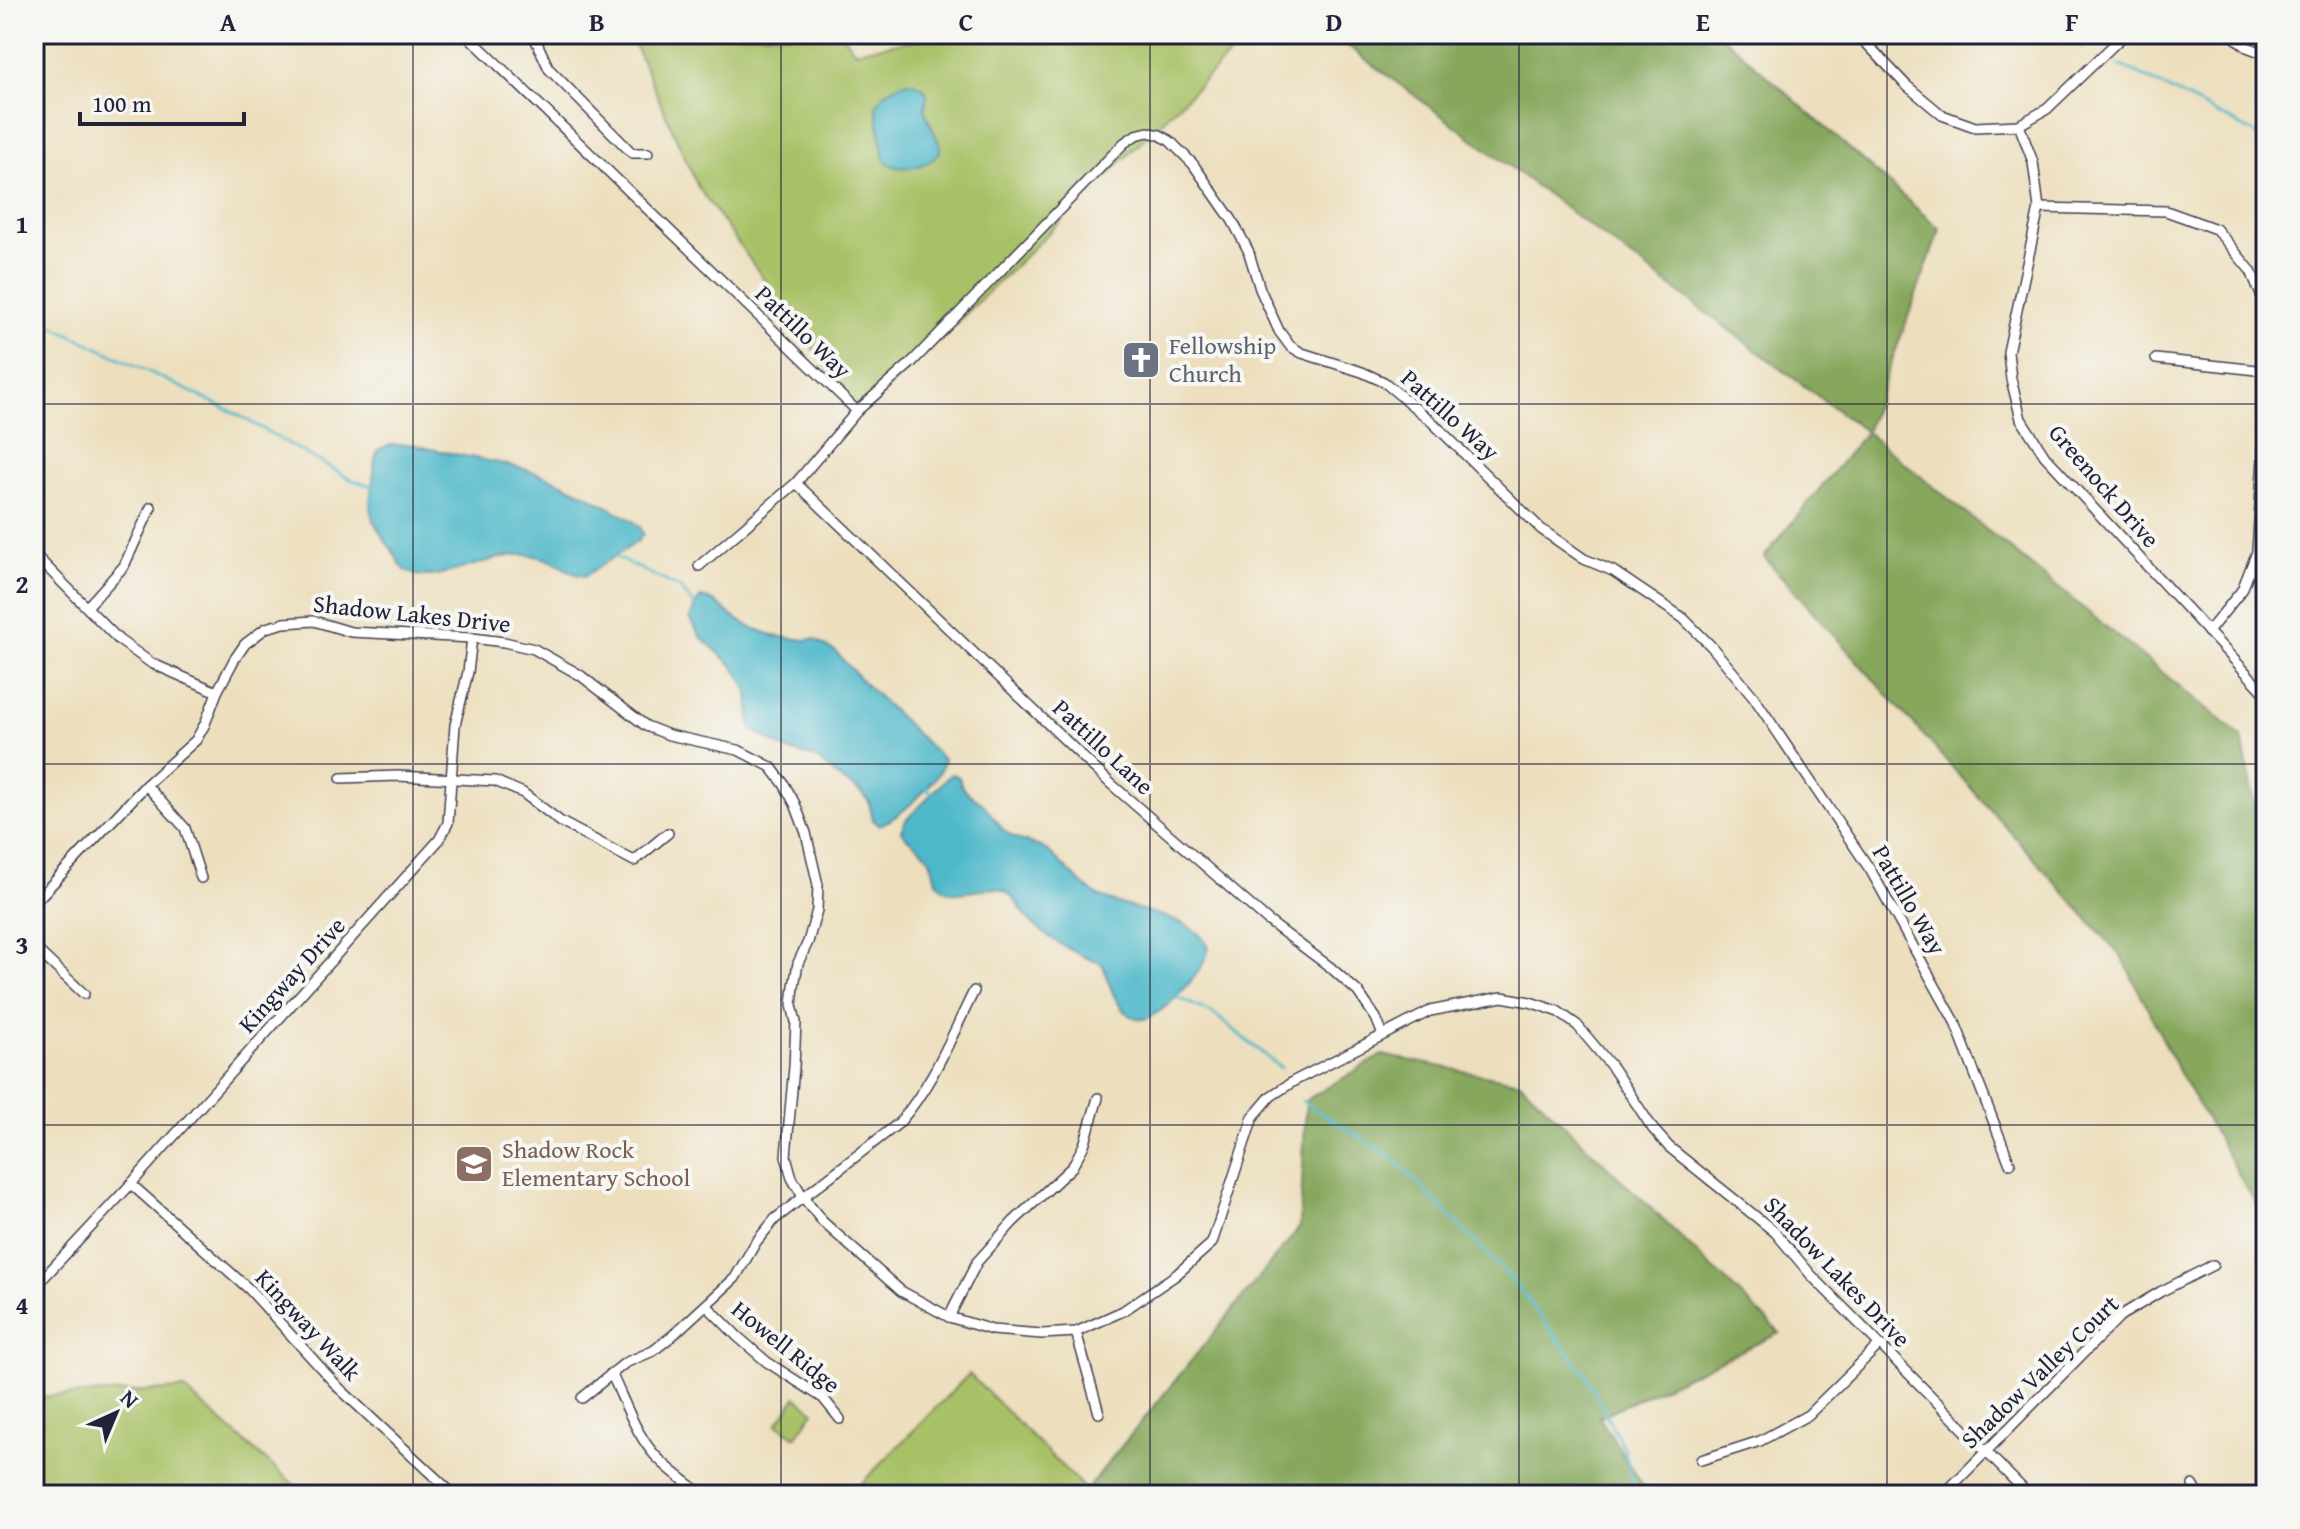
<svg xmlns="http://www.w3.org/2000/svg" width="2300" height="1529" font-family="'Gentium Book Plus',serif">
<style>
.green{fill:#a9c166;stroke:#667250;stroke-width:2}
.forest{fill:#86a75b;stroke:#54644b;stroke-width:2}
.water{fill:#4eb8ca;stroke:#386d82;stroke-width:2}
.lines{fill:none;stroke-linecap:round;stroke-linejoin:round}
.stream{stroke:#4eb8ca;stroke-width:3}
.street-casing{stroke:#403e4f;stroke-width:12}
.street{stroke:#fff;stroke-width:9}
.grid{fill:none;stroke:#22223b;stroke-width:2;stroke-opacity:0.55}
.labels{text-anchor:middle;stroke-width:8;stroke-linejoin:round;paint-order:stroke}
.street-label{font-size:24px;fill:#22223b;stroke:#f6f6f2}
.worship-label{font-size:24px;fill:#5b616d;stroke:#f6f6f2;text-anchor:start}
.education-label{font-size:24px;fill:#785e54;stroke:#f6f6f2;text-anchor:start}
.neatline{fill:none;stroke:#22223b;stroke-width:3}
.grid-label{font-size:26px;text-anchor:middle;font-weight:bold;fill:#22223b}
</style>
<rect width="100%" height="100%" fill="#f6f6f2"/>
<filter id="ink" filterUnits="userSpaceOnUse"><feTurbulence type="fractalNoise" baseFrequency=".0125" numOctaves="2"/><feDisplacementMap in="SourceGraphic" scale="16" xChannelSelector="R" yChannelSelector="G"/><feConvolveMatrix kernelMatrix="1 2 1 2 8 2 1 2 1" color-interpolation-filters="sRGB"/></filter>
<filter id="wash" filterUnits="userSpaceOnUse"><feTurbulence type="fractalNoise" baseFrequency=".006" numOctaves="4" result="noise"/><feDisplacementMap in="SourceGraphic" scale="32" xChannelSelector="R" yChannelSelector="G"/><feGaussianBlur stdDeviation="1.8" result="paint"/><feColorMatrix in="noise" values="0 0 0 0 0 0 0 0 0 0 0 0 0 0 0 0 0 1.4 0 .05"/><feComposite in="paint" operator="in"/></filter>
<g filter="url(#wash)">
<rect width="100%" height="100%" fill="#eddfbe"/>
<g class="green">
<polygon points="630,34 841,34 855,51 948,34 1251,34 971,309 860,414 698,187"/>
<polygon points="969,1374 1091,1495 850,1495"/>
<polygon points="184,1389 306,1495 34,1495 34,1397"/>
<polygon points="796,1397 814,1411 796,1437 777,1424"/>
</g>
<g class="forest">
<polygon points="1332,34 1720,34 1940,229 1866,432 2242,737 2266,872 2266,1221 2179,1072 2122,957 1764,557 1866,432"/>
<polygon points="1382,1055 1520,1082 1780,1333 1599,1417 1649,1495 1091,1495 1086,1490 1300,1227 1306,1100"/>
</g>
<g class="water">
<path d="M908,82L915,83L925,89L927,95L925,108L926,114L940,145V152C929,167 899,174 884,160L876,106C883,92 893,85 908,82Z"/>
<path d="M412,444C450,455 489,459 527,470C565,481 600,502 633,521L640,527L643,534L637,542L585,576C571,575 564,567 552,561C545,558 536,556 528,555C494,551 434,588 408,572C398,566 397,555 390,547C382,536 380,534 374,521C367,506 371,495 373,479C375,468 373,460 379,449L390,445Z"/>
<path d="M702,597L714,601L732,616L750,627L775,636L805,640L814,639L836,652L863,682L944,760C941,780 898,819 879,825L873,820L869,802L863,794L841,779L815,758L786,750L751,729L748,692L740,676L732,665L700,636L690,618L697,602Z"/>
<path d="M951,774L959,777C960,782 960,784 963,788C969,796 980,800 986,807C994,817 999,829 1010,835C1022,843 1037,843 1049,852C1066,866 1079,885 1099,896C1123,908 1150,910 1174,920C1186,924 1202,933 1207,945C1215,963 1156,1025 1138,1019C1116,1013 1109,983 1103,965C1098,961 1093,961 1087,958C1069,950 1049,938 1034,925C1023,916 1016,895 1002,890C985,883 953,904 938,883C932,875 934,863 927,855C920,845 906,841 901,830L906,820Z"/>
</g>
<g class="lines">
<g class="stream">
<polyline points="2056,34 2082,47"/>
<polyline points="2119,65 2149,79 2251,131 2266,141"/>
<polyline points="34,317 233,412 350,479 371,486"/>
<polyline points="614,556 680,588 695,606"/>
<polyline points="926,788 932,794"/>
<polyline points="1176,997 1214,1014 1281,1068"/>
<polyline points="1302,1101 1393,1158 1509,1276 1585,1374 1624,1449 1637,1495"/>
</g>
</g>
</g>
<g filter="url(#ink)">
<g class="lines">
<g class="street-casing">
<g id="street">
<polyline points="466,34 857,411"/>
<polyline points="533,34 549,69 632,153 648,153"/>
<polyline points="1853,34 1868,45 1906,85 1942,115 1975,127 2019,125 2047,109 2125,34"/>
<polyline points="2231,34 2247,47 2266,54"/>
<polyline points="2019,125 2033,162 2039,208 2008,352 2011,379 2021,419 2045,456 2266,694"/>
<polyline points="2039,208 2166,211 2216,229 2251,271 2266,307"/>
<polyline points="2156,359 2266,371"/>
<polyline points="796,483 1110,783 1267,920 1330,967 1358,992 1376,1018 1383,1035"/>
<polyline points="34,554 119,640 151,663 217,692"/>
<polyline points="699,566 796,483 857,411 911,363 1124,143 1136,135 1148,132 1160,135 1170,141 1193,164 1232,220 1248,250 1260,289 1279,331 1290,346 1302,353 1362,372 1384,382 1431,421 1541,529 1584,559 1613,571 1683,618 1711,646 1753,696 1871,871 1954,1020 2010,1164"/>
<polyline points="87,607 124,566 151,507"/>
<polyline points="2208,632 2242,590 2257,552 2266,411"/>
<polyline points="341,778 398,776 495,781 523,793 561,822 634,861 668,833"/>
<polyline points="146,785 185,828 201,878"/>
<polyline points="34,903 146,785 196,740 205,724 217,692 234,660 245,644 266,628 284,623 314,621 351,632 472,638 504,642 534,649 580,675 646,726 669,735 738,750 771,767 784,784 795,804 806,833 818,885 817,910 808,942 798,963 794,986 792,1005 796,1022 794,1067 786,1156 792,1178 803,1197 823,1222 901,1291 949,1317 992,1330 1042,1334 1076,1332 1123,1311 1176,1275 1212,1243 1253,1117 1271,1096 1294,1081 1430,1011 1502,997 1530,1002 1557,1011 1577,1025 1612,1067 1653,1129 1669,1147 1775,1232 1812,1276 2029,1495"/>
<polyline points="34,947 84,994"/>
<polyline points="131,1184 250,1290 339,1388 454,1495"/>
<polyline points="34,1288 131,1184 439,840 448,823 455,725 468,672 472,638"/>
<polyline points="707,1306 738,1337 767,1362 823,1398 840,1419"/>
<polyline points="949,1317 977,1262 1013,1222 1072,1167 1084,1145 1098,1098"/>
<polyline points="1076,1332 1099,1413"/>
<path d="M611,1373C624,1400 634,1430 653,1453C667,1469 685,1481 702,1494"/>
<path d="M582,1398L625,1363L653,1351L672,1336L735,1278L756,1242L775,1219L899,1123C933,1084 951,1037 974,991"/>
<polyline points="1701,1460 1760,1441 1808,1415 1879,1345"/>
<polyline points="2193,1485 2199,1495"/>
<polyline points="1943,1495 2120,1316 2160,1292 2213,1265"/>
</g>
</g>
<use href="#street" class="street"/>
</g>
</g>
<path class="grid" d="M413,34V1495M781,34V1495M1150,34V1495M1519,34V1495M1887,34V1495M34,404H2266M34,764H2266M34,1125H2266"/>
<defs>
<g id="church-square" transform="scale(2)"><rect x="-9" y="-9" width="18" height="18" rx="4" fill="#6b7280" stroke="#f6f6f2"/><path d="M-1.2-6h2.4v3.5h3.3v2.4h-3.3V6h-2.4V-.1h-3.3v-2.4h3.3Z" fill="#fff"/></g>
<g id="school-square" transform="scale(2)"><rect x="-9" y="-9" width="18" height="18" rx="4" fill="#8d6e63" stroke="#f6f6f2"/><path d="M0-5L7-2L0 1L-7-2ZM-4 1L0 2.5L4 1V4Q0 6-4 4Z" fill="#fff"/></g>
</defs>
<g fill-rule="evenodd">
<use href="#church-square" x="1141" y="360"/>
<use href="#school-square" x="474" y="1164"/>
</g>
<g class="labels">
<g class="street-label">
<text transform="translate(803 332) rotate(44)" y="8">Pattillo Way</text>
<text transform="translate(1450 415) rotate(42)" y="8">Pattillo Way</text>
<text transform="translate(2104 486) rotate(49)" y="8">Greenock Drive</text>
<text transform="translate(412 614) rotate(6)" y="8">Shadow Lakes Drive</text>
<text transform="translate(1103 747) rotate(43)" y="8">Pattillo Lane</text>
<text transform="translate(1909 900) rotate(60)" y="8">Pattillo Way</text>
<text transform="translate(292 975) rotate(-48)" y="8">Kingway Drive</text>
<text transform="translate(1837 1272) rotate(46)" y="8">Shadow Lakes Drive</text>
<text transform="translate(308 1325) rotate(47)" y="8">Kingway Walk</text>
<text transform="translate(786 1347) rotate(39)" y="8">Howell Ridge</text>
<text transform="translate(2040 1372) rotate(-44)" y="8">Shadow Valley Court</text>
</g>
<g class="worship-label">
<text x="1169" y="354">Fellowship<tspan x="1169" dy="28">Church</tspan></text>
</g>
<g class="education-label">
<text x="502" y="1158">Shadow Rock<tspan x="502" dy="28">Elementary School</tspan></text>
</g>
</g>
<rect width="2300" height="1529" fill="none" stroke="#f6f6f2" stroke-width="88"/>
<g transform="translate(116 1413) rotate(44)" stroke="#f6f6f2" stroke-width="6" paint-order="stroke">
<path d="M0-6L14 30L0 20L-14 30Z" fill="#22223b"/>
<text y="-12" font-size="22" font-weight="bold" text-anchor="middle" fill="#22223b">N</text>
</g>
<path d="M80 112v12h164v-12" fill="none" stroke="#22223b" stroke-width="4"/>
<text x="92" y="112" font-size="24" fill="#22223b" stroke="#f6f6f2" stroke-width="6" paint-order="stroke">100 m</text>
<rect x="44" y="44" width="2212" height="1441" class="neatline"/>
<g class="grid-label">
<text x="228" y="31">A</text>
<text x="597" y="31">B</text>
<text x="966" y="31">C</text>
<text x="1334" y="31">D</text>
<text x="1703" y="31">E</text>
<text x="2072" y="31">F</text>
<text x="22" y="233">1</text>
<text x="22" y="593">2</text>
<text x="22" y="954">3</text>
<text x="22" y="1314">4</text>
</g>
</svg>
